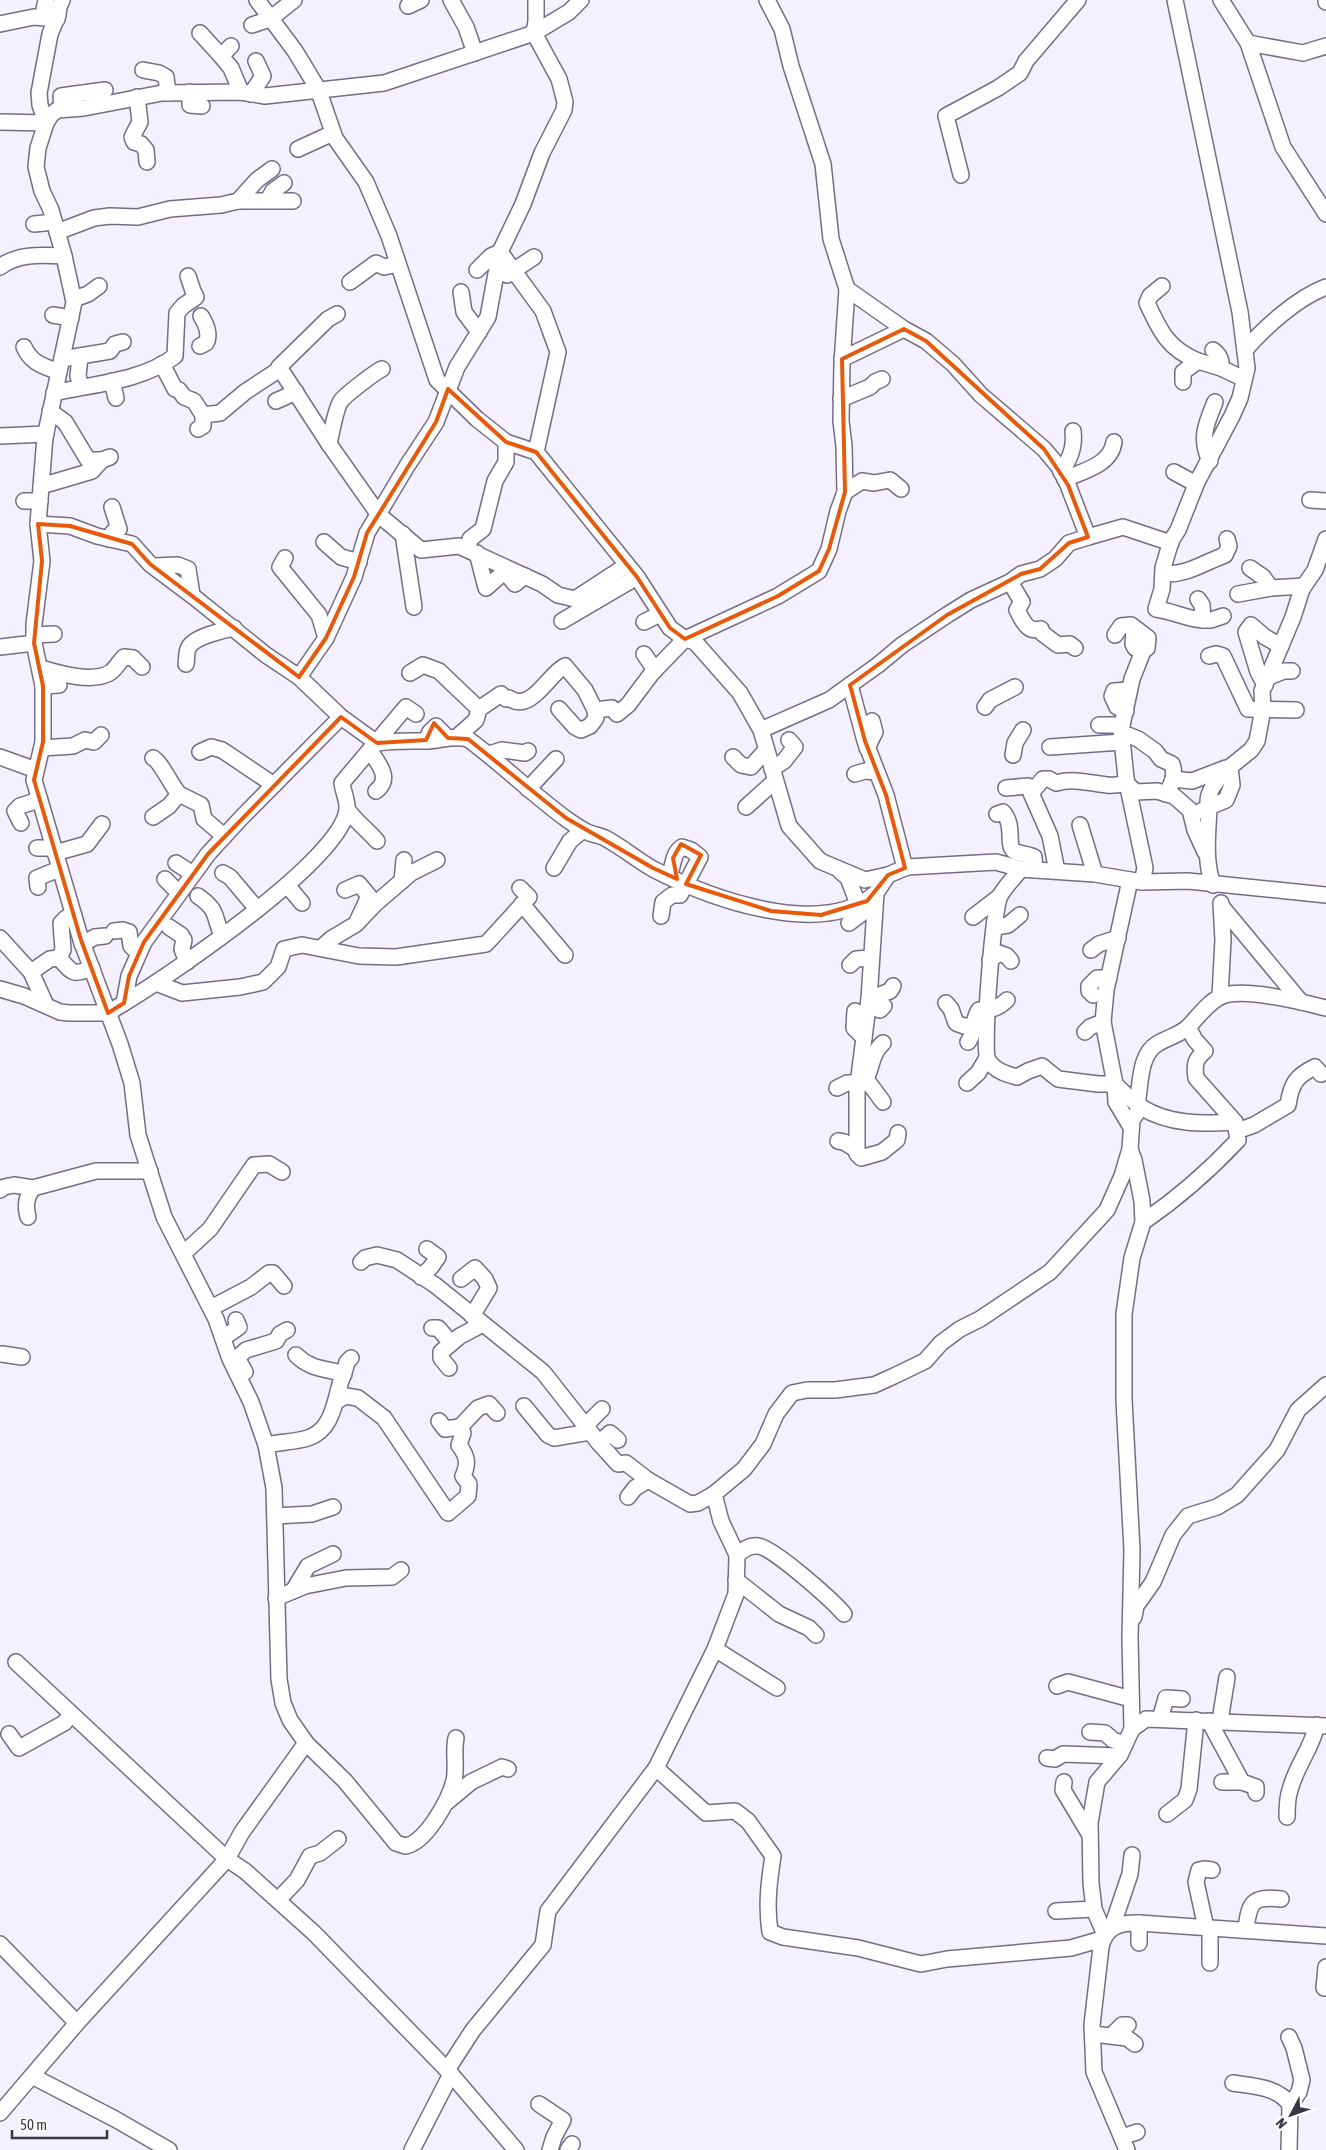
<svg xmlns="http://www.w3.org/2000/svg" width="1326" height="2150" font-family="'Asap Condensed',sans-serif">
<style>
.lines{fill:none;stroke-linecap:round;stroke-linejoin:round}
.minor-casing{stroke:#766c88;stroke-width:18}
.minor{stroke:#fff;stroke-width:15}
.marked{fill:none;stroke:#e8590c;stroke-width:4;stroke-linejoin:round}
</style>
<rect width="100%" height="100%" fill="#f4f0fd"/>
<g class="lines">
<g class="minor-casing">
<g id="minor">
<path d="M62,0L59,7L58,15L50,34L39,93L40,105L46,123L38,148L36,167L42,191L51,210L64,256L74,302L45,437L38,524L42,561L34,624V643L43,686V742L34,780L81,940L120,1044L132,1083L138,1135L164,1217L216,1319L230,1359L251,1402L266,1445L274,1488L279,1679L283,1703L290,1720L306,1743L345,1781L396,1843L405,1846C426,1843 449,1800 454,1781C457,1767 453,1752 456,1738"/>
<polyline points="257,0 295,51 318,89 335,138 366,182 389,236 437,380 477,419 506,442 536,452 637,577 670,628 685,639 695,642 740,693 761,730 789,826 820,861 865,880 888,875"/>
<polyline points="451,0 466,27 475,53"/>
<path d="M1175,0L1240,312L1247,368L1240,398L1232,416L1197,482L1178,530L1171,541L1163,568L1162,589L1156,609C1173,611 1186,619 1203,620L1202,605L1198,599"/>
<polyline points="1221,0 1248,43 1283,147 1326,214"/>
<polyline points="1326,0 1326,2"/>
<polyline points="408,6 421,0"/>
<polyline points="46,18 44,9 46,0"/>
<polyline points="0,24 34,17 57,19"/>
<polyline points="252,25 270,19 294,0"/>
<polyline points="200,33 221,56"/>
<polyline points="1248,43 1303,53 1326,46"/>
<polyline points="231,46 221,56 231,68 241,92"/>
<polyline points="143,70 159,73 166,77 168,93"/>
<polyline points="190,92 190,105 202,106"/>
<polyline points="251,94 263,76 256,61"/>
<polyline points="137,97 140,122 132,137 134,142 141,144 146,150 147,162"/>
<polyline points="62,109 61,96 105,90"/>
<polyline points="0,122 46,123 51,115 57,110 84,108 162,93 241,92 265,96 384,83 534,33 569,12 581,0"/>
<polyline points="298,149 333,133"/>
<polyline points="961,175 946,116 998,88 1020,73 1026,61 1078,0"/>
<polyline points="268,200 273,191 284,183"/>
<polyline points="238,201 293,201"/>
<polyline points="34,224 54,222"/>
<polyline points="57,232 94,218 110,216 138,217 170,209 221,205 238,201 257,180 272,169"/>
<polyline points="500,252 543,311 558,352 536,452"/>
<path d="M0,267C18,253 42,255 64,256"/>
<polyline points="477,270 491,256 500,252"/>
<polyline points="507,275 534,257"/>
<polyline points="350,282 376,263 384,267 398,264"/>
<path d="M1162,286L1150,296L1147,303C1160,331 1168,349 1198,361"/>
<polyline points="847,289 904,329 926,341 953,364 981,395 1044,449 1059,467 1068,485 1088,537 1123,527 1171,543"/>
<polyline points="461,292 464,312 479,332"/>
<polyline points="74,299 88,294 99,286"/>
<polyline points="337,314 328,319 279,367 329,444 379,515 421,550 459,546 542,584 558,595 575,599 627,565"/>
<polyline points="53,315 71,318"/>
<path d="M200,346L206,343C211,334 206,324 201,316"/>
<path d="M24,347C31,363 43,366 59,372"/>
<path d="M1213,350C1219,355 1222,359 1221,368L1244,379"/>
<path d="M1245,350C1265,327 1297,298 1326,287"/>
<polyline points="80,357 78,376 81,387"/>
<polyline points="62,359 110,351 115,344 123,342"/>
<polyline points="842,359 904,329"/>
<polyline points="162,364 175,389 179,390 184,397 194,401 203,415 220,413 245,392 280,369"/>
<polyline points="112,381 116,398"/>
<polyline points="1183,382 1183,372 1198,361 1221,368"/>
<path d="M54,393C93,384 143,381 175,356L177,313L183,306L196,297L193,291L188,276"/>
<polyline points="841,399 870,387 875,382 882,379"/>
<polyline points="276,401 296,392"/>
<polyline points="50,411 65,422 88,460 102,460 110,457"/>
<polyline points="198,429 203,426 203,415"/>
<polyline points="0,436 46,434"/>
<path d="M329,444C331,435 336,407 341,401C344,396 375,372 382,369"/>
<path d="M1210,461C1199,439 1206,424 1215,402"/>
<path d="M1061,472C1070,459 1075,447 1073,431"/>
<polyline points="1174,472 1196,484"/>
<path d="M1065,479C1083,471 1111,465 1114,442"/>
<polyline points="41,486 92,471 102,460"/>
<polyline points="845,492 862,481 874,483 890,480 901,489"/>
<polyline points="1310,500 1326,501"/>
<polyline points="24,501 40,501"/>
<path d="M38,524L70,526L97,536L132,544L150,564L194,597L266,655L299,677L341,717L377,743C395,740 411,741 429,741C443,740 454,735 468,739C502,764 531,793 565,818C572,823 580,829 587,832C593,835 600,835 605,838C622,847 637,860 653,869C709,898 821,940 876,893"/>
<polyline points="403,534 414,607"/>
<polyline points="109,539 113,532 119,529 112,507"/>
<polyline points="324,542 341,557 359,562"/>
<polyline points="468,549 470,539 483,529 495,481 506,462 506,442"/>
<polyline points="477,553 486,588 503,573 506,573 515,584 525,576"/>
<polyline points="285,558 280,567 319,615 326,638"/>
<polyline points="154,566 178,565 188,569 192,595"/>
<polyline points="1250,568 1263,577 1271,588"/>
<path d="M1163,573C1184,577 1205,562 1225,555L1229,546L1227,539"/>
<path d="M1010,582L1022,602L1017,610C1023,621 1027,633 1041,629L1042,633L1058,645L1070,644L1075,648"/>
<polyline points="1238,594 1271,588 1304,586"/>
<polyline points="1203,620 1211,620 1223,616"/>
<polyline points="562,621 637,577"/>
<polyline points="644,622 660,614"/>
<polyline points="1134,628 1133,644 1135,648 1143,651 1132,679 1121,730 1126,778 1145,868 1142,882"/>
<polyline points="34,635 54,634"/>
<polyline points="1115,635 1121,626 1131,625 1148,638 1147,648 1143,651"/>
<polyline points="0,647 34,643"/>
<polyline points="644,654 655,670"/>
<polyline points="1209,656 1216,654 1223,656 1248,709 1296,710"/>
<path d="M186,664C187,659 186,651 189,647C194,637 223,630 234,628"/>
<path d="M41,668C58,673 94,684 111,672C116,668 119,662 124,657L133,658L142,667"/>
<polyline points="410,673 423,665 439,671 479,709 476,720 458,736"/>
<polyline points="299,677 326,638 354,577 367,533 407,466 436,422 457,367 488,317 500,252 523,204 542,153 564,110 565,102 559,79 534,33 536,21 536,0"/>
<polyline points="1269,677 1284,671 1292,671"/>
<polyline points="850,685 865,741 886,795 905,868"/>
<polyline points="1265,685 1258,672 1246,632 1251,625 1265,637 1281,646"/>
<polyline points="43,686 59,685"/>
<polyline points="985,707 990,700 1015,687"/>
<path d="M479,709L501,694L506,699L509,698C531,714 549,673 565,666L585,690L595,710L612,708L617,714L628,705L652,673L685,639L778,596L819,571L829,549L838,511L845,492L844,446L841,421L842,363L847,289L831,239L823,164L791,66L782,29L767,0"/>
<polyline points="559,709 575,727 581,730 590,726 596,718 595,710"/>
<polyline points="1126,711 1117,707 1112,696 1114,691 1129,690"/>
<polyline points="1099,725 1122,725"/>
<polyline points="761,730 829,700 878,665 902,645 947,615 971,600 1010,582 1021,574 1040,569 1055,559 1069,543 1088,537"/>
<path d="M1122,739L1128,735L1138,739L1155,751L1161,759L1172,764C1176,775 1172,784 1166,794"/>
<polyline points="426,740 430,732 436,726 448,738"/>
<polyline points="1050,747 1122,742"/>
<polyline points="42,748 73,746 85,740 94,742 101,735"/>
<polyline points="867,748 875,732 872,721"/>
<path d="M370,751C379,764 392,779 376,791"/>
<polyline points="200,752 211,747 222,750 274,785"/>
<polyline points="489,754 502,750 525,753 528,751"/>
<polyline points="1013,755 1015,743 1023,730"/>
<polyline points="0,757 36,770"/>
<polyline points="733,757 741,765 751,767 766,750"/>
<path d="M153,758C161,762 171,785 179,794"/>
<polyline points="772,769 784,761 795,747 789,740"/>
<polyline points="855,774 865,771 876,772"/>
<polyline points="1173,779 1192,781 1226,768"/>
<polyline points="1006,788 1028,786"/>
<polyline points="528,789 556,759"/>
<polyline points="746,807 775,781"/>
<path d="M347,809C356,822 367,829 377,841"/>
<path d="M1201,811L1209,807C1204,792 1220,777 1230,767"/>
<path d="M997,814L1003,812C1015,825 1006,845 1014,851C1019,854 1028,854 1034,857L1035,870"/>
<polyline points="153,817 169,806 179,794 201,805 204,819 224,836"/>
<polyline points="21,823 15,811 20,806 39,800"/>
<polyline points="1080,825 1095,874"/>
<polyline points="37,848 53,848"/>
<polyline points="55,853 87,844 102,824"/>
<polyline points="176,863 193,874"/>
<polyline points="554,868 570,841 583,830"/>
<path d="M1021,869C1015,877 1005,886 1000,896C993,909 982,1049 988,1060C995,1071 1006,1074 1017,1077L1028,1071L1042,1066L1058,1079L1098,1084H1115C1123,1092 1132,1101 1141,1107C1169,1125 1203,1124 1235,1122"/>
<polyline points="840,871 848,878 858,904 864,910"/>
<path d="M1057,871L1050,836L1031,793L1043,779H1049L1056,783C1074,778 1089,783 1107,785C1113,786 1120,784 1127,784L1136,792L1157,791L1174,796L1190,810L1195,830L1205,852"/>
<polyline points="223,873 230,877 257,909"/>
<polyline points="165,879 179,893"/>
<polyline points="1130,880 1106,990 1103,1022 1115,1084 1116,1102 1131,1127"/>
<polyline points="402,881 404,860"/>
<polyline points="287,885 302,903"/>
<path d="M1213,885C1204,859 1208,834 1209,807L1226,800L1232,785L1230,767L1251,750L1257,741L1263,709L1262,691L1293,617L1302,589L1315,570L1326,539"/>
<polyline points="38,887 37,878 59,869"/>
<path d="M198,896C219,911 213,915 222,936"/>
<polyline points="522,904 565,955"/>
<polyline points="1222,907 1301,1002"/>
<path d="M661,916L663,902L672,895H680L700,857L691,850L682,847C672,854 674,865 669,876"/>
<polyline points="973,917 999,897"/>
<polyline points="849,923 865,911"/>
<polyline points="356,924 375,904 411,873 437,860"/>
<polyline points="169,927 181,935 184,940 182,949 187,962"/>
<polyline points="995,927 1008,925 1020,915"/>
<polyline points="114,931 123,930 129,932 131,946 138,953"/>
<polyline points="0,938 31,972 46,1005"/>
<polyline points="82,944 95,937 105,936"/>
<polyline points="321,948 331,939 356,924 369,896 359,884 345,890"/>
<polyline points="1091,950 1099,944 1118,938"/>
<polyline points="59,958 63,950 61,923 66,918 74,916"/>
<polyline points="990,960 999,953 1007,956 1011,961"/>
<polyline points="850,965 856,959 871,958"/>
<path d="M31,972L50,959L59,958C73,973 72,976 92,968"/>
<polyline points="156,983 182,993 240,987 263,982 278,967 284,949 302,945 359,956 396,957 486,944 529,897 520,888"/>
<polyline points="0,989 24,996 60,1012 69,1013 108,1013 124,1003 129,976 144,942 208,854 242,817 341,717"/>
<polyline points="1093,995 1089,991 1089,986 1097,978 1109,978"/>
<polyline points="1220,996 1223,940 1221,903"/>
<polyline points="869,999 890,991 893,986"/>
<path d="M124,1003C170,975 340,861 347,810C348,802 343,791 342,783L406,707L416,714"/>
<polyline points="946,1003 951,1009 956,1023 964,1026 973,1026"/>
<polyline points="868,1006 880,1010 884,1006"/>
<polyline points="855,1011 854,1028 864,1038"/>
<polyline points="1085,1032 1090,1027 1103,1022"/>
<path d="M968,1042C975,1034 972,1020 979,1010C990,1011 999,1008 1007,1000"/>
<path d="M864,1083C872,1070 871,1053 883,1043"/>
<polyline points="967,1083 978,1073 987,1058"/>
<polyline points="837,1088 847,1083 869,1083 883,1102"/>
<path d="M1137,1104C1141,1084 1139,1055 1157,1044C1168,1037 1178,1036 1188,1027"/>
<path d="M1237,1131L1254,1125L1288,1105C1291,1084 1296,1076 1315,1067L1321,1074"/>
<polyline points="898,1133 897,1140 882,1152 861,1158 857,1154 857,1092 869,999 876,893 888,875 907,867 996,862 1021,869 1095,874 1142,882 1188,881 1326,895"/>
<polyline points="838,1141 844,1142 857,1150"/>
<polyline points="0,1190 4,1187 14,1185 33,1188 96,1171 150,1171"/>
<path d="M28,1217C25,1205 26,1198 33,1188"/>
<path d="M1143,1222C1178,1198 1209,1171 1238,1140L1235,1122L1196,1078C1194,1065 1195,1059 1205,1051L1195,1040L1188,1027C1198,1017 1209,1001 1222,996C1244,987 1302,1002 1326,1008"/>
<polyline points="184,1253 210,1229 254,1165 269,1164 282,1172"/>
<polyline points="361,1262 365,1258 377,1255 397,1260 435,1285 543,1372 599,1443 618,1464 626,1463 648,1480"/>
<polyline points="421,1277 431,1267 438,1257 427,1249"/>
<polyline points="461,1279 475,1268 485,1279 489,1288 472,1316"/>
<polyline points="211,1308 251,1287 269,1273 273,1273 284,1286"/>
<polyline points="432,1328 438,1328 451,1343"/>
<polyline points="223,1338 239,1327 236,1320"/>
<polyline points="2,1354 22,1357"/>
<path d="M296,1355C311,1370 325,1368 344,1374"/>
<polyline points="449,1368 441,1358 441,1352 460,1336 483,1324"/>
<polyline points="245,1372 237,1358 246,1350 276,1341 280,1334 287,1330"/>
<path d="M337,1401L346,1396L358,1398L384,1418L448,1513L468,1496L469,1484L463,1476C469,1463 467,1456 459,1445L463,1433L460,1427L478,1408L489,1404L497,1413"/>
<polyline points="524,1406 548,1435 554,1438 590,1432"/>
<polyline points="439,1421 445,1429 460,1427"/>
<polyline points="585,1426 602,1409"/>
<polyline points="599,1443 610,1433 618,1440"/>
<path d="M266,1445C279,1442 295,1442 308,1438C330,1431 334,1407 339,1388C341,1379 345,1371 347,1362L351,1358"/>
<polyline points="628,1497 635,1488 648,1480 690,1504 698,1503 714,1494"/>
<polyline points="275,1516 312,1514 333,1507"/>
<path d="M737,1555C743,1550 749,1545 758,1546C773,1547 833,1601 844,1614"/>
<polyline points="736,1580 779,1614 809,1628 816,1635"/>
<polyline points="293,1591 308,1566 333,1554"/>
<polyline points="276,1598 305,1586 346,1578 392,1577 401,1570"/>
<polyline points="1134,1617 1136,1606 1153,1582 1173,1535 1188,1516 1217,1507 1237,1495 1277,1450 1298,1410 1326,1385"/>
<polyline points="715,1649 777,1688"/>
<polyline points="16,1662 227,1859 245,1871 314,1933 451,2074 516,2150"/>
<polyline points="1057,1686 1068,1682 1131,1699"/>
<polyline points="1160,1719 1166,1698 1182,1699"/>
<polyline points="1209,1721 1242,1782 1256,1787 1256,1793"/>
<polyline points="1220,1721 1227,1677"/>
<polyline points="1132,1729 1146,1719 1326,1726"/>
<polyline points="1090,1732 1105,1733 1113,1740 1125,1744"/>
<polyline points="9,1734 19,1748 64,1723 71,1715"/>
<polyline points="1047,1758 1055,1759 1063,1754 1119,1756"/>
<path d="M656,1768L706,1813L735,1811L748,1821L773,1856C769,1882 766,1905 770,1932L783,1937L858,1948L921,1964L947,1959L1071,1948L1102,1939"/>
<polyline points="1064,1782 1063,1790 1090,1835"/>
<polyline points="1222,1782 1242,1782"/>
<polyline points="447,1802 471,1782 502,1767 508,1769"/>
<polyline points="1167,1814 1185,1800 1189,1789 1196,1720"/>
<path d="M1287,1817C1287,1808 1287,1798 1290,1790C1296,1766 1311,1750 1317,1725"/>
<polyline points="278,1900 297,1880 310,1856 320,1853 338,1839"/>
<polyline points="1056,1911 1094,1909"/>
<polyline points="1112,1927 1130,1874 1132,1855"/>
<polyline points="1206,1928 1196,1882 1199,1870 1204,1869 1212,1870"/>
<polyline points="1210,1928 1210,1963"/>
<path d="M1246,1930C1249,1902 1252,1896 1281,1899"/>
<polyline points="1105,1935 1094,1909 1091,1883 1090,1823 1097,1782 1120,1755 1132,1729 1130,1638 1132,1550 1124,1400 1124,1314 1132,1258 1143,1222 1142,1201 1134,1160 1130,1149"/>
<polyline points="1139,1943 1139,1923"/>
<polyline points="0,1944 77,2023"/>
<polyline points="1324,1988 1326,1967"/>
<polyline points="1093,2034 1127,2038 1135,2044"/>
<polyline points="1112,2035 1122,2025 1128,2025"/>
<polyline points="447,2070 473,2030 543,1945 548,1911 656,1768 715,1649 736,1594 737,1555 721,1521 714,1494 744,1469 763,1444 776,1414 792,1393 807,1390 835,1390 874,1385 894,1376 925,1361 941,1343 960,1329 980,1319 1050,1272 1107,1210 1122,1176 1130,1149 1132,1120 1141,1107"/>
<polyline points="32,2076 115,2119 169,2150"/>
<path d="M1233,2083C1253,2086 1279,2087 1290,2105"/>
<polyline points="539,2104 563,2120 554,2137 550,2150"/>
<polyline points="0,2113 77,2023 227,1859 242,1832 306,1743"/>
<polyline points="1122,2137 1137,2132"/>
<polyline points="412,2150 451,2074"/>
<polyline points="568,2150 572,2144"/>
<path d="M1127,2150L1094,2072L1092,2025L1101,1947C1105,1927 1120,1922 1139,1923L1326,1936"/>
<polyline points="1289,2150 1290,2105 1299,2092 1302,2080 1294,2048 1289,2037"/>
</g>
</g>
<use href="#minor" class="minor"/>
</g>
<path class="marked" d="M904,329L926,341L1044,449L1068,485L1088,537L1069,543L1040,569L1021,574L947,615L850,685L865,741L886,795L905,868L888,875L867,901L821,915L771,911L686,884L701,855L681,844L673,858L677,879L653,868L566,818L468,739L448,738L434,723L426,740L377,743L341,717L208,854L144,942L129,976L124,1003L108,1013L81,940L34,780L43,742V686L34,643L42,561L38,524L70,526L132,544L150,564L299,677L326,638L354,577L367,533L436,422L448,389L506,442L536,452L637,577L670,628L685,639L778,596L819,571L829,549L845,492L842,359Z"/>
<g transform="translate(1291 2115) rotate(229)" stroke="#ffffff" stroke-width="4" paint-order="stroke">
<path d="M0-4L9 19L0 12L-9 19Z" fill="#3a3642"/>
<text y="-8" font-size="14" font-weight="bold" text-anchor="middle" fill="#3a3642">N</text>
</g>
<path d="M12 2130v8h95v-8" fill="none" stroke="#3a3642" stroke-width="2.5"/>
<text x="20" y="2130" font-size="15" fill="#3a3642" stroke="#ffffff" stroke-width="4" paint-order="stroke">50 m</text>
</svg>
